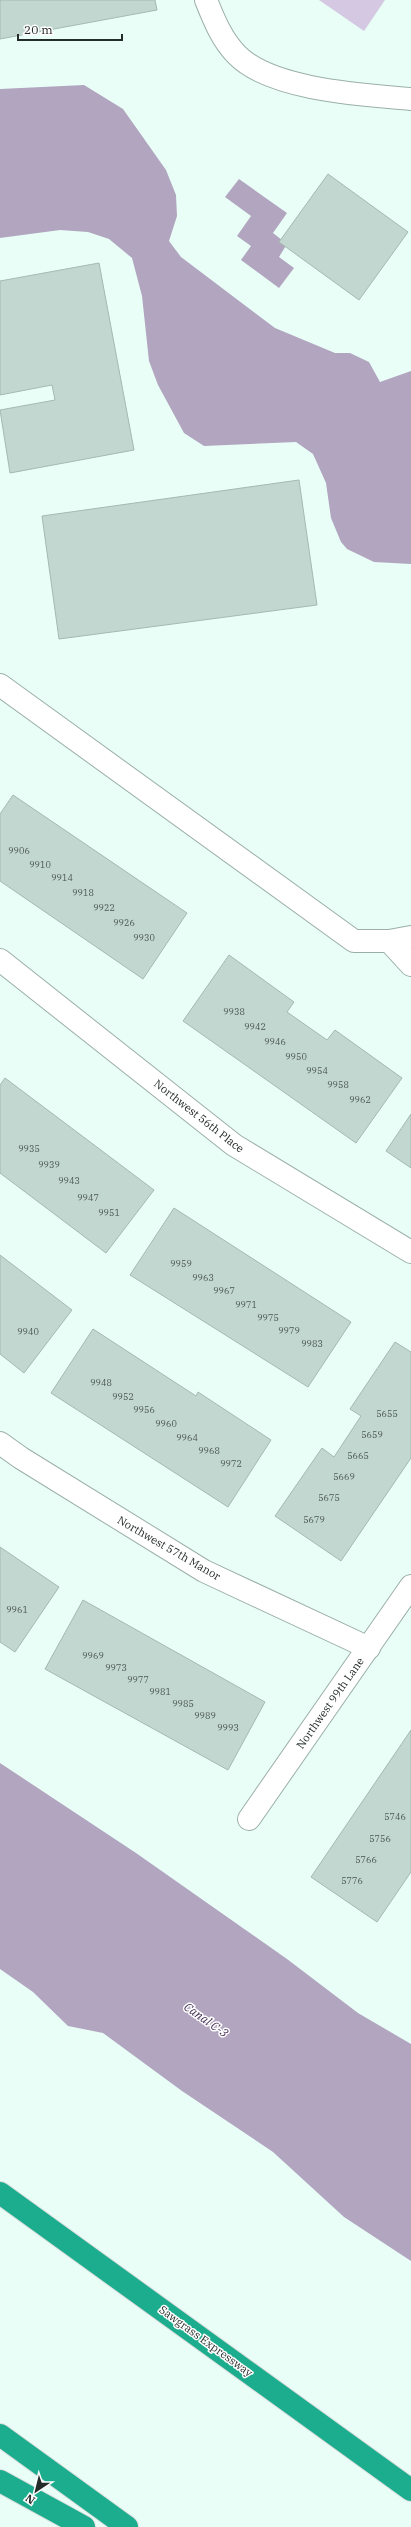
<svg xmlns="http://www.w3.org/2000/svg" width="411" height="2527" font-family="'IBM Plex Serif',serif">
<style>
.green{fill:#d4c8e2}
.water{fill:#b1a5bf}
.building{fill:#c2d7d0;stroke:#a4b9b2}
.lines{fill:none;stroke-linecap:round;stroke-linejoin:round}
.minor-casing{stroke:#9bafa8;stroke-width:24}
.highway-casing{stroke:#dcdddd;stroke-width:24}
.minor{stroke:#fff;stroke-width:22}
.highway{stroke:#1bad8e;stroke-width:22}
.labels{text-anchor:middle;stroke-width:3;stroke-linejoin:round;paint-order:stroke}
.number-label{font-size:9px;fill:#4c5753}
.street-label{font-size:11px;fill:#242c29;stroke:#fff}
.water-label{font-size:12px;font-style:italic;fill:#432e55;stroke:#fff}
</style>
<rect width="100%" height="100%" fill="#e9fef7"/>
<polygon class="green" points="319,0 385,0 364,31"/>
<g class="water">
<polygon points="84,85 123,109 166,170 176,195 177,216 169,241 181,257 275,328 335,353 350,353 369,362 380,382 411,371 411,564 374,562 347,549 341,542 331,518 326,483 313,454 296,442 204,446 184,433 158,385 149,361 142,296 132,258 109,239 88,232 60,230 0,238 0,89"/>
<polygon points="239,179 287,213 273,233 287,244 279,257 294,268 279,288 241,260 251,246 237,236 251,216 225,197"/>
<polygon points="0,1763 136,1853 287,1959 358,2013 411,2044 411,2261 344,2217 273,2152 182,2091 103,2033 68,2026 33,1992 0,1969"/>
</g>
<g class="building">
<polygon points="0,0 155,0 157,10 0,39"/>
<polygon points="328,174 408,232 359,300 279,242"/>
<polygon points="99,263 134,450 10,473 0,410 55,400 52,385 0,395 0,281"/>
<polygon points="299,480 317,605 59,639 42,516"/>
<polygon points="13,795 187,913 143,979 0,881 0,814"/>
<polygon points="229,955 294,1002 287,1012 327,1040 335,1030 402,1078 356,1143 183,1021"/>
<polygon points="5,1078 154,1190 106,1253 0,1173 0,1085"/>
<polygon points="411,1114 411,1168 386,1151"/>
<polygon points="174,1208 351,1322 308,1387 130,1275"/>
<polygon points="0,1255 72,1310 24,1373 0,1354"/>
<polygon points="93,1329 196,1396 198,1392 271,1440 228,1507 51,1393"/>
<polygon points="395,1342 411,1352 411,1458 341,1561 275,1516 322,1448 334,1457 361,1416 350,1409"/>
<polygon points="0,1547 59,1587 15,1652 0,1642"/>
<polygon points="83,1600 265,1702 228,1770 45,1669"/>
<polygon points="411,1730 411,1872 377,1922 311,1877"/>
</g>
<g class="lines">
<g class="minor-casing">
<g id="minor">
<path d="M206,0C214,20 222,40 237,55C271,90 364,95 411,99"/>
<polyline points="0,685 354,941 389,941 411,937"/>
<polyline points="389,941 411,965"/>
<polyline points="0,960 234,1145 411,1252"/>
<polyline points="0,1443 21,1458 204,1571 369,1648"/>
<polyline points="249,1819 411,1586"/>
</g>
</g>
<g class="highway-casing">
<g id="highway">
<polyline points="0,2193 411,2490"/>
<polyline points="0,2435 127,2527"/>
<polyline points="0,2481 84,2527"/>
</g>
</g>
<use href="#minor" class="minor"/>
<use href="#highway" class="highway"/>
</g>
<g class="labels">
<g class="number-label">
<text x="19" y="854">9906</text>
<text x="40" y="868">9910</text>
<text x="62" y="881">9914</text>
<text x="83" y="896">9918</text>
<text x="104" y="911">9922</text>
<text x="124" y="926">9926</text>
<text x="144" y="941">9930</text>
<text x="234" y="1015">9938</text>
<text x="255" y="1030">9942</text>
<text x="275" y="1045">9946</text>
<text x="296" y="1060">9950</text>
<text x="317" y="1074">9954</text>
<text x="338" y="1088">9958</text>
<text x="360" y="1103">9962</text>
<text x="29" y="1152">9935</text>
<text x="49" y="1168">9939</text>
<text x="69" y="1184">9943</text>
<text x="88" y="1201">9947</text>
<text x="109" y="1216">9951</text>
<text x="181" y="1267">9959</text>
<text x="203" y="1281">9963</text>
<text x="224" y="1294">9967</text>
<text x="246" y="1308">9971</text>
<text x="268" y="1321">9975</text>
<text x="289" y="1334">9979</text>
<text x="28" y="1335">9940</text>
<text x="312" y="1347">9983</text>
<text x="101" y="1386">9948</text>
<text x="123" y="1400">9952</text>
<text x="144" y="1413">9956</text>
<text x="387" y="1417">5655</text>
<text x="166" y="1427">9960</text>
<text x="372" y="1438">5659</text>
<text x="187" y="1441">9964</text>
<text x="209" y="1454">9968</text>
<text x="358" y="1459">5665</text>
<text x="231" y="1467">9972</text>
<text x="344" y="1480">5669</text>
<text x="329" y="1501">5675</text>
<text x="314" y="1523">5679</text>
<text x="17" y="1613">9961</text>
<text x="93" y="1659">9969</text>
<text x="116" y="1671">9973</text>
<text x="138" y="1683">9977</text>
<text x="160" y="1695">9981</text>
<text x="183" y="1707">9985</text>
<text x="205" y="1719">9989</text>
<text x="228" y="1731">9993</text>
<text x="395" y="1820">5746</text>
<text x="380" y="1842">5756</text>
<text x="366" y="1863">5766</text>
<text x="352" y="1884">5776</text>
</g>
<g class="street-label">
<text transform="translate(199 1116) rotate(38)" y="4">Northwest 56th Place</text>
<text transform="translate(169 1548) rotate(30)" y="4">Northwest 57th Manor</text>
<text transform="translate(330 1703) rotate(-55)" y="4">Northwest 99th Lane</text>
<text transform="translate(206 2341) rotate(36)" y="4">Sawgrass Expressway</text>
</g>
<g class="water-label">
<text transform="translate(206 2020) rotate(35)" y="4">Canal C-3</text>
</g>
</g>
<g transform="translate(36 2491) rotate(215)" stroke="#ffffff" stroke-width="3" paint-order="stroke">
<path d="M0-3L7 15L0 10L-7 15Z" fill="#242c29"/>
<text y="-6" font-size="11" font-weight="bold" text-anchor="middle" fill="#242c29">N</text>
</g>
<path d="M18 34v6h104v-6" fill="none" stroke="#242c29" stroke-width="2"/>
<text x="24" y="34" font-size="12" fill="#242c29" stroke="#ffffff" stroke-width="3" paint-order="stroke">20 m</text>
</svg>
